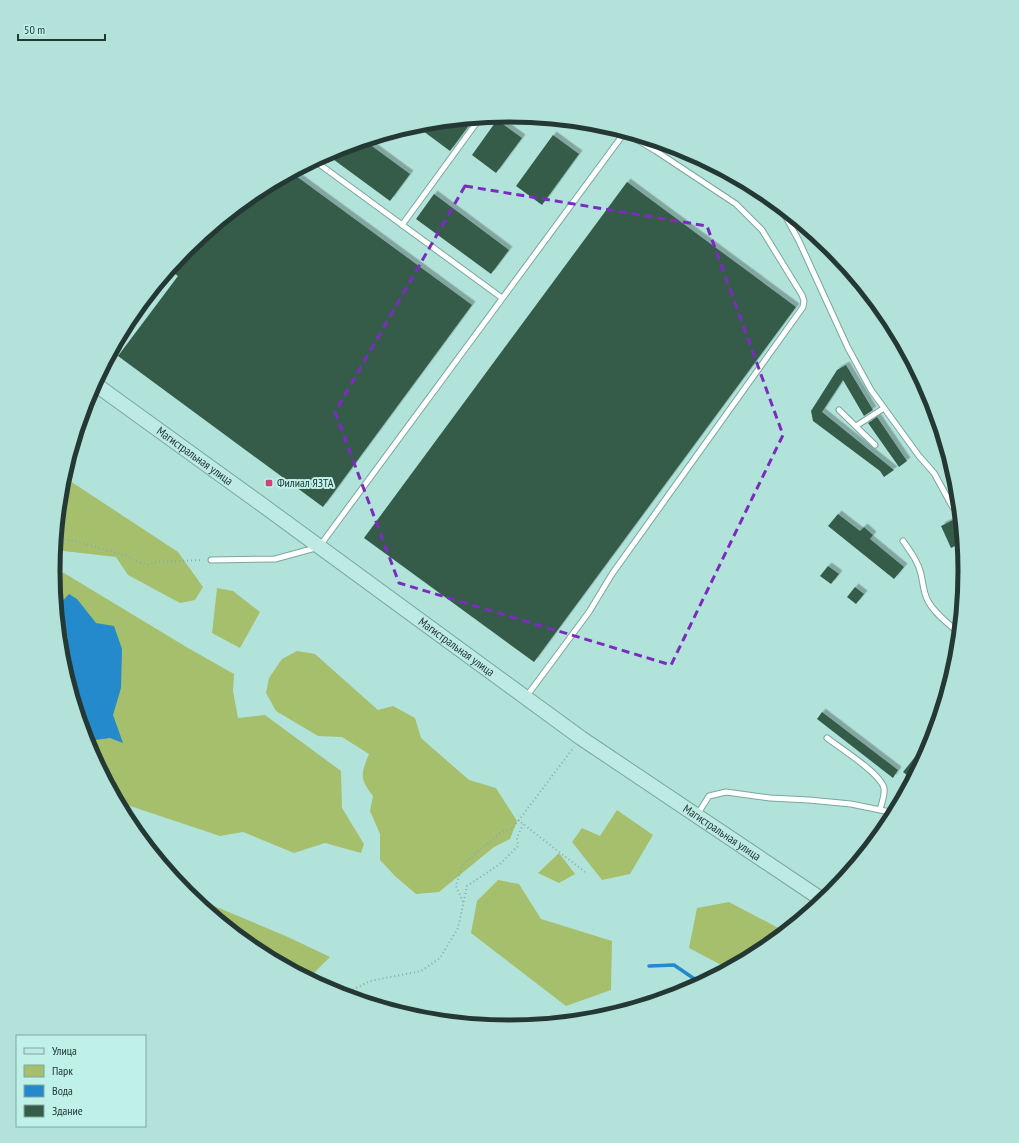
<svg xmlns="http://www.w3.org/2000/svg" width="1019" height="1143" font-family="'PT Sans Narrow',sans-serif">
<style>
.green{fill:#a5bf6d}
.water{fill:#248acb}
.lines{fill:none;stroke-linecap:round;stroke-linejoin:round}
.stream{stroke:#248acb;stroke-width:3.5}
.building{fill:#365c4a;filter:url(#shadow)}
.lane-casing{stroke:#78a79f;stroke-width:7}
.secondary-casing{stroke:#78a79f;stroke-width:16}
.path{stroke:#86aea8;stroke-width:2;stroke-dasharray:1 3;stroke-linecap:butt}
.lane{stroke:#fff;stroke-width:5}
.secondary{stroke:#beeae5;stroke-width:14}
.marked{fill:none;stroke:#7b2cbf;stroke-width:3;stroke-dasharray:8 5;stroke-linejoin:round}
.poi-dot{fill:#d04374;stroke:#bff1e8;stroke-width:1.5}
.labels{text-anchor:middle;stroke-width:4;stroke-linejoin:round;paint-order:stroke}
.street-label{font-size:12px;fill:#243834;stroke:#bff1e8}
.poi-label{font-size:12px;fill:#243834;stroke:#bff1e8;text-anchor:start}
.rim{fill:none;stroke:#243834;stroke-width:5}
</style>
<defs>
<filter id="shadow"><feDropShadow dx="3.5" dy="-3.5" stdDeviation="0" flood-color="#0004"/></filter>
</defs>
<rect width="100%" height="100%" fill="#b2e3db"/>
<g class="green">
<polygon points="64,477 178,552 203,587 195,600 180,603 128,575 116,557 55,550 62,482"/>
<polygon points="53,570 64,573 188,648 234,674 233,691 238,718 265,715 341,771 342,808 364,844 361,853 325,843 294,853 243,832 220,836 118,802 88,746 62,660"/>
<polygon points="217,588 233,591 260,612 240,648 212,633"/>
<path d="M297,651L315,654L378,710L393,706L415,718L421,738L469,780L496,788L517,821L510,839L494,847L439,892L416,894L395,876L380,860V834L370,811L373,796C359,778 361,774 369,754L342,737L318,736L276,711L266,693L269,678L282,659Z"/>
<polygon points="617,810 653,835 630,874 602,880 572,842 582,828 600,836"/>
<polygon points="559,853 575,874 559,883 538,873"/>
<polygon points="498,880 519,884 541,919 612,941 611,990 566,1006 471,933 477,901"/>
<polygon points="188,895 288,937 330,957 314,973 293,971 256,951"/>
<polygon points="729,902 786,932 763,951 729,969 689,948 697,908"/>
</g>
<polygon class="water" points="69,594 77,599 96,623 114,626 122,649 121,688 113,715 123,743 110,738 95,740 86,723 80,721 62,660 60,644 68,639 59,605"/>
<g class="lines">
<polyline class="stream" points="649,966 674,965 702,984"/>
</g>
<g class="building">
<polygon points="464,120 470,124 450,151 415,125"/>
<polygon points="497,120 522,138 496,173 472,155"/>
<polygon points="553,135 579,154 542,205 516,186"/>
<polygon points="365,141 410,174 390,201 326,154 335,150"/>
<polygon points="292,173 472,305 323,507 118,356 178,276 169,270 184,252 191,257 214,226 256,192"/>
<polygon points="627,182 796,307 534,662 364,538"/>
<polygon points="434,194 509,250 491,274 416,219"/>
<polygon points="846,365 873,410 864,416 843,380 822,412 894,470 884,477 880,471 813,421 811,411 837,370"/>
<polygon points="877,417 907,461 899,467 868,423"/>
<polygon points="838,514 860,531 864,527 873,535 870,539 904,567 894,579 828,526"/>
<polygon points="957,518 961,525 963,542 951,548 941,526"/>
<polygon points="828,566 839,574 831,584 820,576"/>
<polygon points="855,587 864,594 856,604 847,597"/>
<polygon points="822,712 898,770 893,778 817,719"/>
<polygon points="931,737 934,738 931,746 913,780 903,772"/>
</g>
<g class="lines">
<g class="lane-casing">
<g id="lane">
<polyline points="315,161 502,298"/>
<polyline points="780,206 799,241 848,348 871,390 919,456 934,473 952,506 961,517"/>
<polyline points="402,225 480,118"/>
<polyline points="839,410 875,445"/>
<polyline points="856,426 884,408"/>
<path d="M903,541C910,551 918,561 921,574C923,582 923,592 928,601C935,614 949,624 960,634"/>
<polyline points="211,560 275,559 319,547 625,132"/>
<polyline points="526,697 589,612 612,574 803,307 804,301 802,295 762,230 736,204 656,151 621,130"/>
<path d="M827,738C840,748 880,773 884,788C885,795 882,803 880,809"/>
<polyline points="697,815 709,796 726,792 770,798 809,800 851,804 895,813"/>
</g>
</g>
<g class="secondary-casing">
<g id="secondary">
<path id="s1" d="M95,384L257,501L581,738L824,901"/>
</g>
</g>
<g class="path">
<polyline points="56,538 76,541 127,556 133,560 147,565 157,562 203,560"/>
<polyline points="518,820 585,872"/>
<polyline points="463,902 456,886 462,865 500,833 513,828 574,747"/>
<polyline points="342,995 370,981 421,971 440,958 458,928 467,886 500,864 518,846 517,838 523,824"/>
</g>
<use href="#lane" class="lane"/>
<use href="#secondary" class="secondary"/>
</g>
<path class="marked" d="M465,186L707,226L783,435L671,665L399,583L335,412Z"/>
<rect class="poi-dot" x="265" y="479" width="8" height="8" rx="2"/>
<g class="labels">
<g class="street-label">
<text dy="4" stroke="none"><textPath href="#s1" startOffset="123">Магистральная улица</textPath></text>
<text dy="4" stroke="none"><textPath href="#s1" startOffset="447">Магистральная улица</textPath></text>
<text dy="4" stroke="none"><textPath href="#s1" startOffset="771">Магистральная улица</textPath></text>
</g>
<g class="poi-label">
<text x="277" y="487">Филиал ЯЗТА</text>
</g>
</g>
<path d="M0 0H1019V1143H0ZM60 571a449 449 0 1 1 898 0a449 449 0 1 1-898 0Z" fill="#b3e2da" fill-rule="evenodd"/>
<path class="rim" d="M60 571a449 449 0 1 1 898 0a449 449 0 1 1-898 0Z"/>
<rect x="16" y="1035" width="130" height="92" fill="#bff1e8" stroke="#81a7a0"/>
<rect x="24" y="1048" width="20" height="6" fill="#beeae5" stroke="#81a7a0"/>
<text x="52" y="1055" font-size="12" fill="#243834">Улица</text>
<rect x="24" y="1065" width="20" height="12" fill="#a5bf6d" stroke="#81a7a0"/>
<text x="52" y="1075" font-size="12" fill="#243834">Парк</text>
<rect x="24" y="1085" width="20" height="12" fill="#248acb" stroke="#81a7a0"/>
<text x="52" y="1095" font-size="12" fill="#243834">Вода</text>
<rect x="24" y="1105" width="20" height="12" fill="#365c4a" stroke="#81a7a0"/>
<text x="52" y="1115" font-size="12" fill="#243834">Здание</text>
<path d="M18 34v6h87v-6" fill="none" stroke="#243834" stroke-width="2"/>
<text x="24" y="34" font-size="12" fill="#243834" stroke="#bff1e8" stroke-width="3" paint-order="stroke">50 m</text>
</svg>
